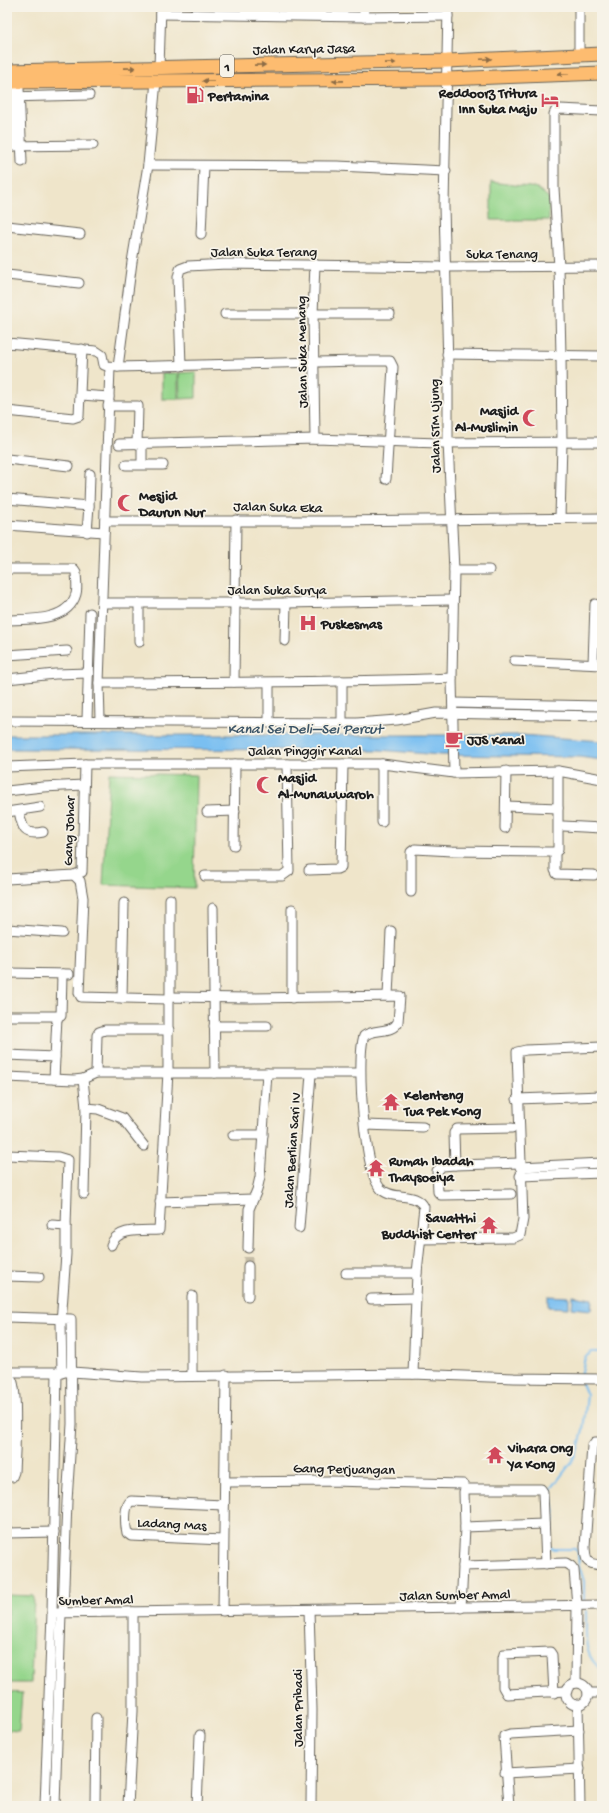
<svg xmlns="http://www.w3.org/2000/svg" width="609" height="1813" font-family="'Gochi Hand',sans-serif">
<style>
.green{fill:#95d68c;stroke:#587954}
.water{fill:#7abff1;stroke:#4b6e86}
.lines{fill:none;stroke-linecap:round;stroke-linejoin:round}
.stream{stroke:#7abff1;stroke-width:2}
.minor-tunnel{stroke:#c5bda7;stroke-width:9;stroke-dasharray:9 4.5;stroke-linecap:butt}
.minor-casing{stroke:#666259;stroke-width:11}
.highway-casing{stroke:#666259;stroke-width:15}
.minor{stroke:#fff;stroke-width:9}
.highway{stroke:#fdbc6f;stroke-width:13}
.oneway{fill:#8c6c46}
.labels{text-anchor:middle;stroke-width:3.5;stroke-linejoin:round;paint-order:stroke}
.shield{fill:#f7f3e8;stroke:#5e5c59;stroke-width:1}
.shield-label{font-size:13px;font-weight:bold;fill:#1c1c1c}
.street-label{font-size:14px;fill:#1c1c1c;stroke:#f7f3e8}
.poi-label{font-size:14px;font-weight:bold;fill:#1c1c1c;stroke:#f7f3e8;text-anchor:start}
.water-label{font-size:15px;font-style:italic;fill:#3d5567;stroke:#f7f3e8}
</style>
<rect width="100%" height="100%" fill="#f7f3e8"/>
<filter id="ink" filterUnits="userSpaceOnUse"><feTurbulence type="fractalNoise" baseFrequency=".025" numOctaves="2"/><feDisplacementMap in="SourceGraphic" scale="8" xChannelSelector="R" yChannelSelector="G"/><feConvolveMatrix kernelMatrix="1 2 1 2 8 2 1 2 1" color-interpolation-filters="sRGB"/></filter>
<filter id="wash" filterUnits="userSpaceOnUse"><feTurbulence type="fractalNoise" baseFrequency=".012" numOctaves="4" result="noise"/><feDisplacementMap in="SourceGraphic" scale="16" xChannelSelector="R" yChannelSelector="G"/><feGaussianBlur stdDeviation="0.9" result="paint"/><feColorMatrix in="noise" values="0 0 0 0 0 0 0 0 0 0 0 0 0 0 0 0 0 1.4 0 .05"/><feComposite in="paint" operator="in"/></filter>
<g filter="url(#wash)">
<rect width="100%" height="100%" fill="#efe5ca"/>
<g class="green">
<polygon points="491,182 537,188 549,198 549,220 491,220"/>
<polygon points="196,372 196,398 180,399 179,373"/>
<rect x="162" y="373" width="16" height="26"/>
<polygon points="109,773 196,775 194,888 103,885"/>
<polygon points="7,1595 34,1596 31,1683 7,1683"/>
<polygon points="7,1692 22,1693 19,1731 7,1730"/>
</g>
<g class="water">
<polygon points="7,735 521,735 602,741 602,760 579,757 440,755 379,750 7,749"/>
<polygon points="548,1296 569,1297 569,1308 548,1307"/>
<polygon points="573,1296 592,1299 591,1310 572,1308"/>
</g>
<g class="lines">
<g class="stream">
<polyline points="581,1377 585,1357 592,1352 602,1352"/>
<polyline points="549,1539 555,1517 551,1489 571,1463 578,1449 583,1431 587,1395 581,1381"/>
<polyline points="549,1547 554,1549 575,1549 578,1552 579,1566 584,1581 584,1601"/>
<path d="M586,1611C587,1635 581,1654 602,1670"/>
</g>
</g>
</g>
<g filter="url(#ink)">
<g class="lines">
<polyline class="minor-tunnel" points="248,1266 248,1248"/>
<g class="minor-casing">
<g id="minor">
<polyline points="364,7 364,17"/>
<polyline points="448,7 444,206 448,367 448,442 454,570 452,678 454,773"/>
<polyline points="161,14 364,17 448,16"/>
<polyline points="579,55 579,7"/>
<polyline points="159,67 161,7"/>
<polyline points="12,88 14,146"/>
<polyline points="19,88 22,162"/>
<polyline points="7,97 89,95"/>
<polyline points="7,146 93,145"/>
<polyline points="148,165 337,166 446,171"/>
<polyline points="7,226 80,234"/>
<polyline points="201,234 204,166"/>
<polyline points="315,264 313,314 315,439"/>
<polyline points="7,275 79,283"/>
<polyline points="225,314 390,314"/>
<polyline points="7,343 96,351 102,355 104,365 107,366 118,367 357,361 390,361 393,367 386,479"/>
<polyline points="447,354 602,356"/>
<polyline points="181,366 178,277 180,269 188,266 227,264 445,267 602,266"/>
<polyline points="118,367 132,262 148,165 156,81"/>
<polyline points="81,395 109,397"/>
<polyline points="108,406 138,406 137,444"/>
<polyline points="7,411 73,418 79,416 82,349"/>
<polyline points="119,444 315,439 439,443 602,442"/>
<polyline points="142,444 142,464"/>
<polyline points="7,459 69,466"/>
<polyline points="126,465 163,465"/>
<polyline points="7,499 89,506"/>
<polyline points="560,518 562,443 561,356 559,267 554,188 554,114 556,110 560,109 602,111"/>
<polyline points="105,521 334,521 602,518"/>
<polyline points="7,525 104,532"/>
<polyline points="87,532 89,506 90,474"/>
<path d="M7,569H74L76,572C76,578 78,587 76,594C68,622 30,619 7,620"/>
<polyline points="454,570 489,570"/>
<polyline points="102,603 286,603 452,600"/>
<polyline points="285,641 286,603"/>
<polyline points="139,642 139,603"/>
<polyline points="7,655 67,651"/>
<polyline points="514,661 602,665"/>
<polyline points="593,664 595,604"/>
<polyline points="7,679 55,674 89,673"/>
<polyline points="342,681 342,722"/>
<polyline points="234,682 236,520"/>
<path d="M99,683C217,682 334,683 452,678"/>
<polyline points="269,683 269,723"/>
<polyline points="453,703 602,706"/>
<polyline points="87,720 90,613"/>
<polyline points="100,720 99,683 110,367"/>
<polyline points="7,721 357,723 397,720 436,713 602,716"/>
<polyline points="382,764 382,822"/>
<polyline points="7,767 85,764 382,764 454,773 558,771 602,779"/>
<polyline points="7,791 43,787 84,785"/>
<polyline points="506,806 558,808"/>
<path d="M19,811C22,828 24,836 43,832"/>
<polyline points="7,812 40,807"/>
<polyline points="207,812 235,811"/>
<polyline points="563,826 602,828"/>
<polyline points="505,828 506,771"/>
<polyline points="234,845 235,764"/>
<polyline points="555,852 555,870 557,874 594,875"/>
<polyline points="309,870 337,869 341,867 343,764"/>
<path d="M74,875L80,881L83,898L79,993L81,997L168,999L170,997L251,998L400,996L398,1022C392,1034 374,1028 364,1036C356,1058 364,1173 381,1189C393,1201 416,1191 424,1207L417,1273L413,1374"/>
<polyline points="205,876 282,876 289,871 287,764"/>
<polyline points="7,879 74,875 82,872 85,764"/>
<polyline points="411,892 411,852 415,849 452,851 546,852 555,852 558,850 558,771"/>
<polyline points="170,899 170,997"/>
<polyline points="213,908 215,1073"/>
<polyline points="7,929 62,933"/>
<polyline points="7,973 69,974"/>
<polyline points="388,996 391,931"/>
<polyline points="122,998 124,903"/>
<polyline points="292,998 292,909"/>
<polyline points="7,1016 61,1016 62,974"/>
<polyline points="214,1026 267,1026"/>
<polyline points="7,1055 55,1057"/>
<polyline points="96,1073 97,1035 99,1032 105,1030 169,1030"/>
<polyline points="7,1077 74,1080 83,1079 96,1073 360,1073"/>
<polyline points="54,1079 57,1017"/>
<polyline points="83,1079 86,1108 84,1194"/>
<polyline points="517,1099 602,1096"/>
<polyline points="86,1108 98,1109 122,1118 144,1146"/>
<polyline points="365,1125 423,1127"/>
<polyline points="512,1128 457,1129 454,1133 455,1165 520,1163"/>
<polyline points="233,1135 263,1135"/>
<polyline points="7,1155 58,1157 68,1160 66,1226"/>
<polyline points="455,1165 442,1166 437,1171 438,1192 441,1195 511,1194"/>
<polyline points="520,1167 602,1163"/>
<polyline points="520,1176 602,1173"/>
<polyline points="160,1202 253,1199"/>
<polyline points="52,1225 66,1226 66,1254 61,1323 62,1373"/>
<polyline points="299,1228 311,1074"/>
<polyline points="420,1239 513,1238 520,1235 523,1219 517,1052 526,1050 602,1047"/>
<path d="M111,1245C117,1227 143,1231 159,1230L168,1072V999"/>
<polyline points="248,1248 249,1209 257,1190 260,1177 267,1073"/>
<polyline points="248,1266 248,1296"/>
<polyline points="346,1273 417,1273"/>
<polyline points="7,1276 39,1277"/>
<polyline points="371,1299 415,1298"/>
<polyline points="7,1317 71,1319 72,1424 67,1501 63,1613"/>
<polyline points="7,1372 72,1372 142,1377 413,1374 514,1378 602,1379"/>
<polyline points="192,1376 192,1296"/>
<path d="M12,1380C18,1391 15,1456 14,1472L12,1477L9,1476L7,1471Z"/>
<path d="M602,1442H595L592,1446L585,1547C586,1562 586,1564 602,1565"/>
<polyline points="226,1482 329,1481 463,1484"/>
<polyline points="465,1527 464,1492 465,1489 541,1489 543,1492 546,1564"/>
<polyline points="7,1533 54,1532"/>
<path d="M223,1540L131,1536L127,1533C125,1525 124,1505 131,1501L224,1505"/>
<polyline points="463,1566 566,1563 571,1566 574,1570 577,1605 576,1683"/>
<polyline points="461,1608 465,1527 544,1524"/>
<polyline points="309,1610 312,1710 311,1806"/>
<polyline points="223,1611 226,1375"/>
<polyline points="52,1613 602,1605"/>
<circle cx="577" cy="1694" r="11"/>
<polyline points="554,1693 552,1655 550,1652 504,1654 503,1658 503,1687 507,1694 567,1691"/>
<polyline points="588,1693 602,1693"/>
<polyline points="578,1704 580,1806"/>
<polyline points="505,1773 580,1769"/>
<polyline points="45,1806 52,1613 57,1373"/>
<polyline points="55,1806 61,1613"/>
<polyline points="95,1806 96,1718"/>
<polyline points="128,1806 133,1711 133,1612"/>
<polyline points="197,1806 200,1735"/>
<polyline points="509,1806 504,1736 510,1734 579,1730"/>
</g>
</g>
<g class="highway-casing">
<g id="highway">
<polyline points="7,71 447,61 602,54"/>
<polyline points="7,82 447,79 602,73"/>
</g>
</g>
<use href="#minor" class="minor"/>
<use href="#highway" class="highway"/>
</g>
<defs><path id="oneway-solid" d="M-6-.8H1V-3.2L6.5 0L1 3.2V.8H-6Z"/></defs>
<g class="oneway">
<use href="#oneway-solid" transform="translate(486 59) rotate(-3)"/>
<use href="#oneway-solid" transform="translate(390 63) rotate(-1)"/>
<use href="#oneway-solid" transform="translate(260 65) rotate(-1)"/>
<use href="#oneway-solid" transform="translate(130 68) rotate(-1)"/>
<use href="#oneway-solid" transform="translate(563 74) rotate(177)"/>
<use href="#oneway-solid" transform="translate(208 81) rotate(-180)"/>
<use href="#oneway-solid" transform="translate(338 81) rotate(179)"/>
</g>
</g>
<defs>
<g id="fuel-bare" transform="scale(1.38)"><path d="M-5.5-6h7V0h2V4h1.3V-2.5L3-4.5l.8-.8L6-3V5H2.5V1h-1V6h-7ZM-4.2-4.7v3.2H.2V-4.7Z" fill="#d1495b" stroke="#f7f3e8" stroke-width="2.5" paint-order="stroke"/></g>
<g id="hotel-bare" transform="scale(1.38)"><path d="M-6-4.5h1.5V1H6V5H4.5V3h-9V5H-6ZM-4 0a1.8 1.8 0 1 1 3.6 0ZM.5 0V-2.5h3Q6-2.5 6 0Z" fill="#d1495b" stroke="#f7f3e8" stroke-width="2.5" paint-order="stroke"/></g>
<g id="mosque-bare" transform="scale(1.38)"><path d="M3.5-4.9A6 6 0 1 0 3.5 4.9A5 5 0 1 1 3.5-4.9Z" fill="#d1495b" stroke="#f7f3e8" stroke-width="2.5" paint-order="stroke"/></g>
<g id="hospital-bare" transform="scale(1.38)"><path d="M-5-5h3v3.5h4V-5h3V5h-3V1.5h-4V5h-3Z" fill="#d1495b" stroke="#f7f3e8" stroke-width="2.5" paint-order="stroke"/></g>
<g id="cafe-bare" transform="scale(1.38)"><path d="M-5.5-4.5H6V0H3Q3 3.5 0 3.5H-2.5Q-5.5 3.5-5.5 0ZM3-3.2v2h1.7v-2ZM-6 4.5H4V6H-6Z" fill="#d1495b" stroke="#f7f3e8" stroke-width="2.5" paint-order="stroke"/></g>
<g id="temple-bare" transform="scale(1.38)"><path d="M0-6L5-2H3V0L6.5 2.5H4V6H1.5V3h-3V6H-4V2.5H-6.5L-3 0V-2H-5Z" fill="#d1495b" stroke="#f7f3e8" stroke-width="2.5" paint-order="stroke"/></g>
</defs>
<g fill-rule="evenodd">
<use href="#fuel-bare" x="195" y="95"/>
<use href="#hotel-bare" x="550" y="100"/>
<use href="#mosque-bare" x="531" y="418"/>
<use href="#mosque-bare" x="126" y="503"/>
<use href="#hospital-bare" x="308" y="623"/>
<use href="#cafe-bare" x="454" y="739"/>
<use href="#mosque-bare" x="265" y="785"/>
<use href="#temple-bare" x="391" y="1102"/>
<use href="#temple-bare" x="376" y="1168"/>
<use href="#temple-bare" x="489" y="1225"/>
<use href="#temple-bare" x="495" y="1455"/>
</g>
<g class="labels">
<rect class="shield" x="220" y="55" width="14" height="22" rx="3"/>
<g class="shield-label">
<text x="227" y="71">1</text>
</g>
<g class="street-label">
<text transform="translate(304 48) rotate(-1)" y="5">Jalan Karya Jasa</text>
<text x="264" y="256">Jalan Suka Terang</text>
<text x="502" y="258">Suka Tenang</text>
<text transform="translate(301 352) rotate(-91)" y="5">Jalan Suka Menang</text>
<text transform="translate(434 426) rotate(-91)" y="5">Jalan STM Ujung</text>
<text transform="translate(278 506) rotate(1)" y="5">Jalan Suka Eka</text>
<text x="277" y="594">Jalan Suka Surya</text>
<text x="305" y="755">Jalan Pinggir Kanal</text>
<text transform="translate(68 831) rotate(-88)" y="5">Gang Johar</text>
<text transform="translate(291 1150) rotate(-86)" y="5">Jalan Berlian Sari IV</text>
<text transform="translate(344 1468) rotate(1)" y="5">Gang Perjuangan</text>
<text transform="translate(172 1523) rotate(3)" y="5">Ladang Mas</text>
<text transform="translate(455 1594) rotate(-1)" y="5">Jalan Sumber Amal</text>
<text transform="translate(96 1599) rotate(-1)" y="5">Sumber Amal</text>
<text transform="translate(297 1708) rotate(-90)" y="5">Jalan Pribadi</text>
</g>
<g class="poi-label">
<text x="537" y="97" text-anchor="end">Reddoorz Tritura<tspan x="537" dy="16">Inn Suka Maju</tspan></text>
<text x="208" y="100">Pertamina</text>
<text x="518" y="415" text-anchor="end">Masjid<tspan x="518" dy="16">Al-Muslimin</tspan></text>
<text x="139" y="500">Mesjid<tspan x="139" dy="16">Daurun Nur</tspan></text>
<text x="321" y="628">Puskesmas</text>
<text x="467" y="744">JJS Kanal</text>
<text x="278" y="782">Masjid<tspan x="278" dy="16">Al-Munawwaroh</tspan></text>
<text x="404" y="1099">Kelenteng<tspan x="404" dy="16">Tua Pek Kong</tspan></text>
<text x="389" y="1165">Rumah Ibadah<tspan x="389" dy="16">Thaysoeiya</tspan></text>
<text x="476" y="1222" text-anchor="end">Savatthi<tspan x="476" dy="16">Buddhist Center</tspan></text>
<text x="508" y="1452">Vihara Ong<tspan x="508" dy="16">Ya Kong</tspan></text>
</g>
<g class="water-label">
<text x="305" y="733">Kanal Sei Deli–Sei Percut</text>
</g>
</g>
<rect width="609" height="1813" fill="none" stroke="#f7f3e8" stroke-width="24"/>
</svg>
